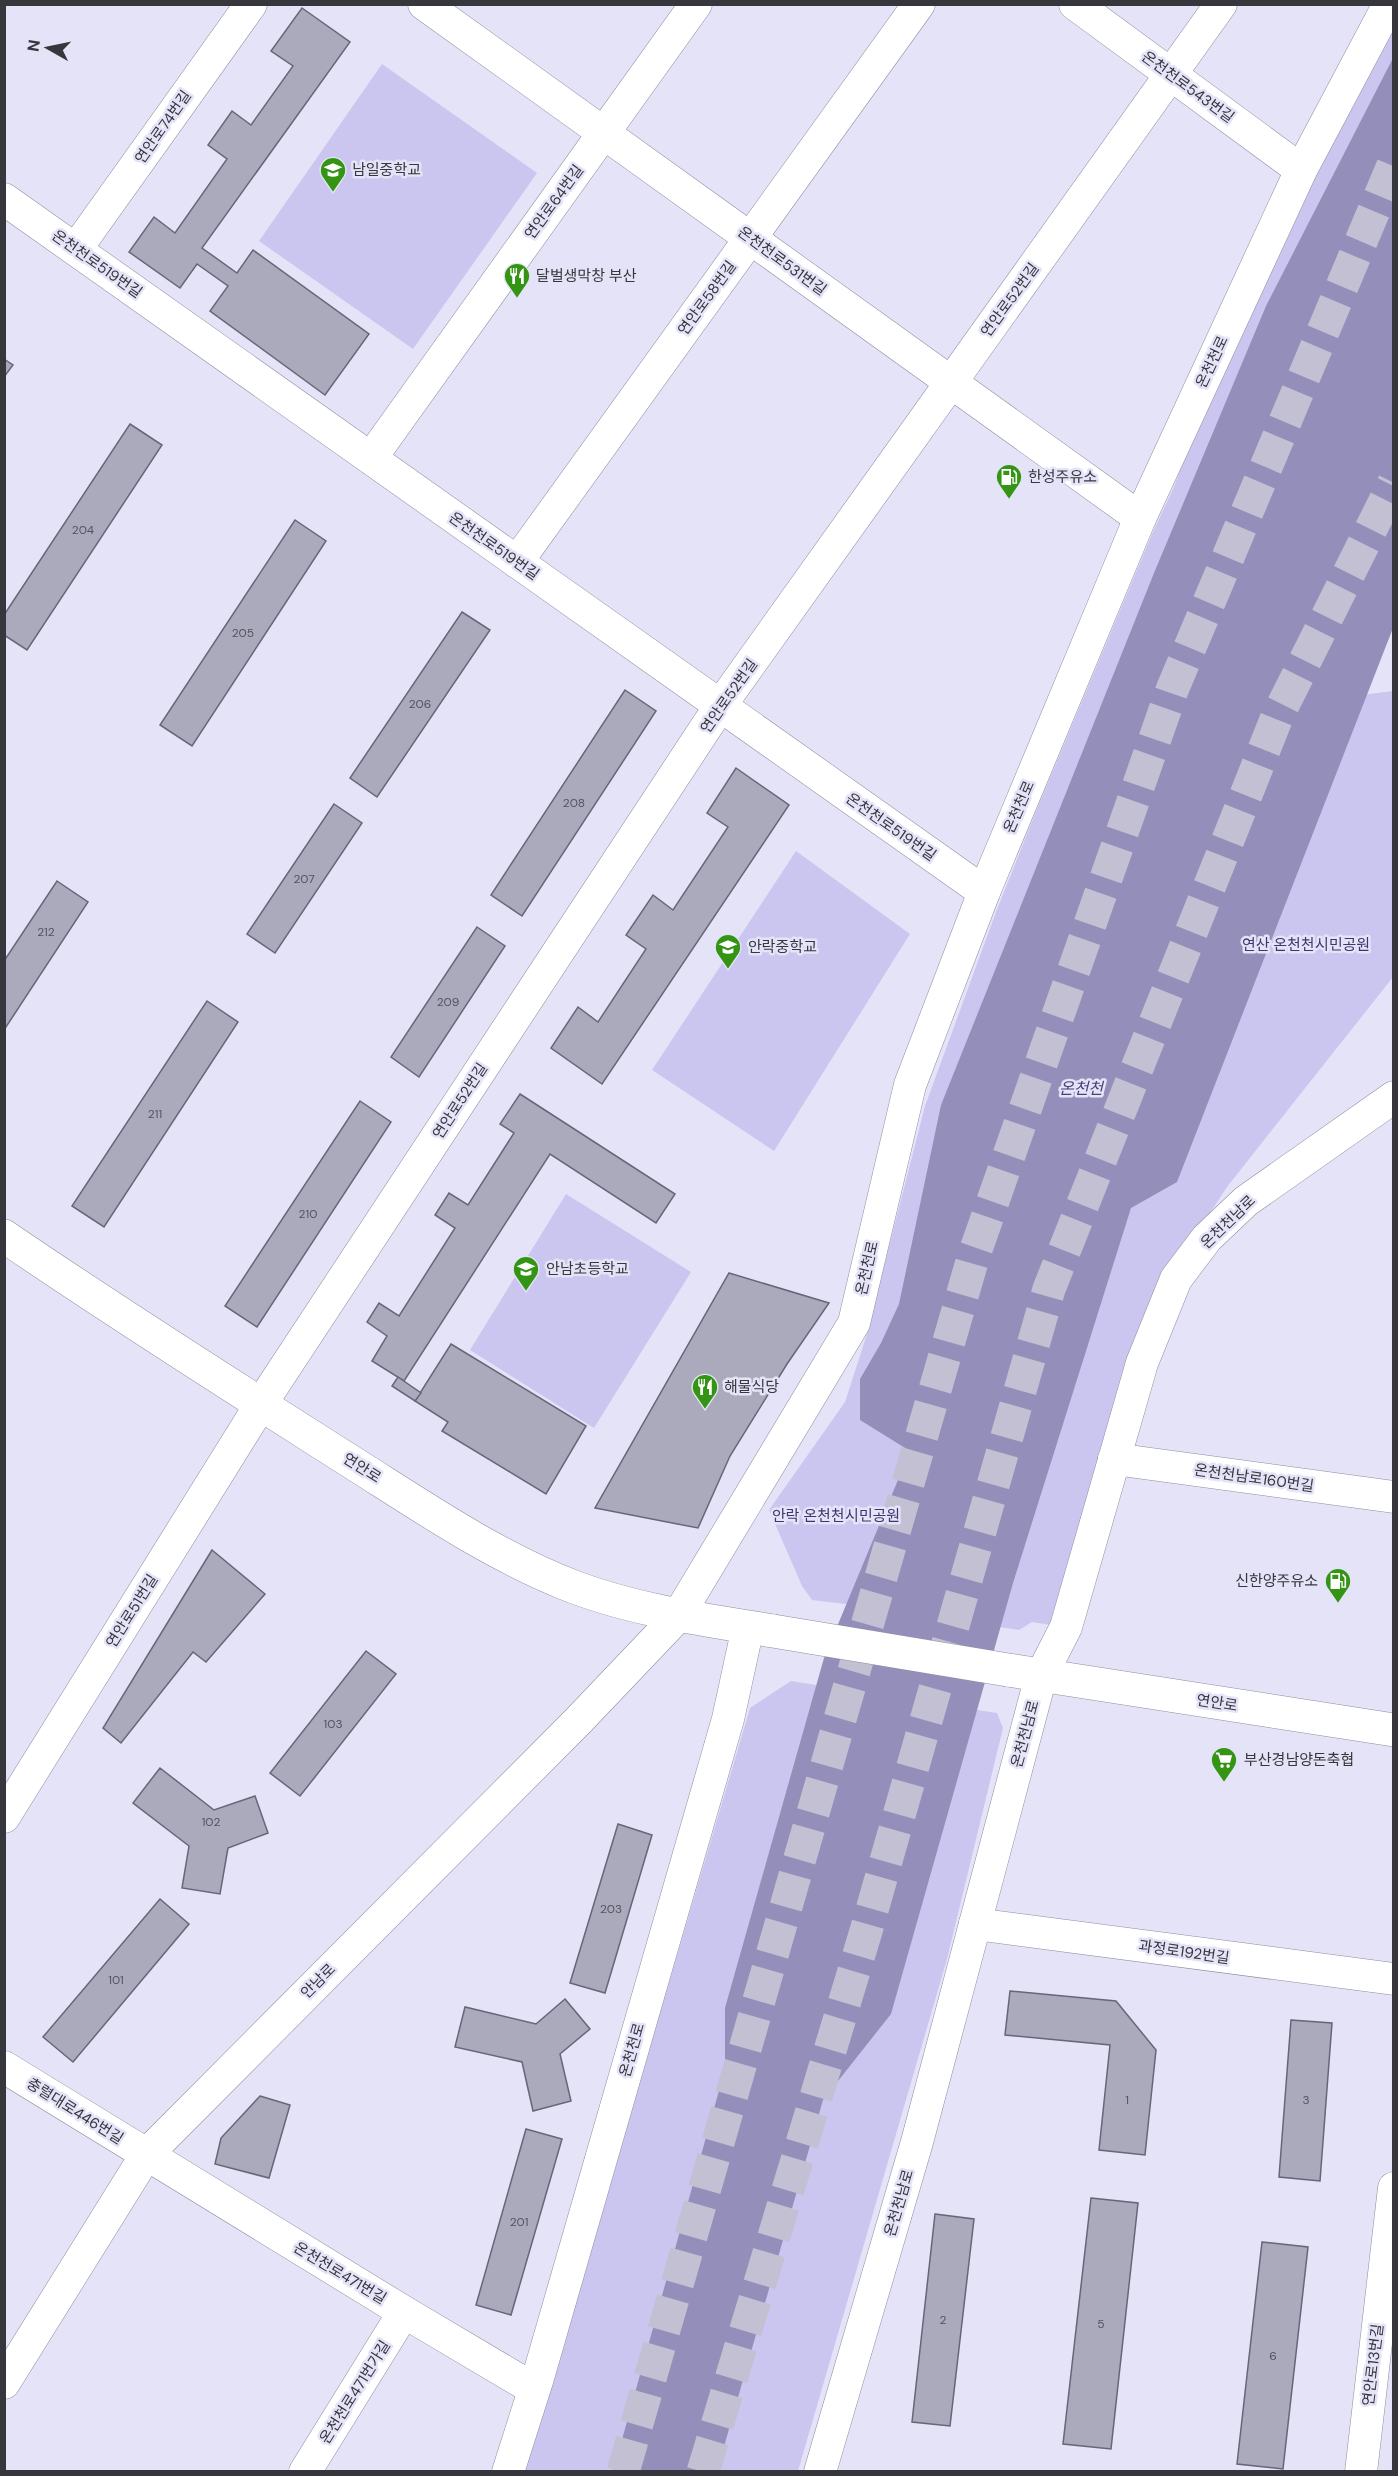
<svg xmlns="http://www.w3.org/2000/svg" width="1398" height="2476" font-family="'DM Sans','Noto Sans KR',sans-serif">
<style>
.green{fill:#cbc6ef}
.water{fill:#938eba}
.building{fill:#aba9bc;stroke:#676677;stroke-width:1.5}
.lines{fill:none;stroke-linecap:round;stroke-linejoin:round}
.highway-tunnel{stroke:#c2c0d2;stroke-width:33;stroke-dasharray:33 16;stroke-linecap:butt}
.minor-casing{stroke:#8e8d9f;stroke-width:33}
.major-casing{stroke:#8e8d9f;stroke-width:34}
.minor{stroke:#fff;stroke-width:32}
.major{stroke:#fff;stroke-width:33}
.major-bridge-casing{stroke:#8e8d9f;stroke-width:34;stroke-linecap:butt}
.major-bridge{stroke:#fff;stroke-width:33}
.labels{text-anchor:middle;stroke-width:5;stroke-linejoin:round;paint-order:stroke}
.number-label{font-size:12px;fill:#53535d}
.street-label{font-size:15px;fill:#36363d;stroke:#e5e3f7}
.poi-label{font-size:15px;fill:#36363d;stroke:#e5e3f7;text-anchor:start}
.park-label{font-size:15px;fill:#40366e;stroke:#e5e3f7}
.water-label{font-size:16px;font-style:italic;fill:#4c417b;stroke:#e5e3f7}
</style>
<rect width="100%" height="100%" fill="#e5e3f7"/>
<g class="green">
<polygon points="1393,9 1393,96 926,1447 862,1606 812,1600 802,1586 769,1510 845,1402 866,1337 925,1106 996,912 1037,809 1152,534 1174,487 1208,391"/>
<polygon points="382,64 537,173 413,349 259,241"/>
<polygon points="1393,691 1393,977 1227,1187 1197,1233 1057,1626 1032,1622 1019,1630 985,1625 1308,702"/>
<polygon points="796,851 910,934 774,1151 652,1070"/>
<polygon points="566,1194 691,1272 594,1428 470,1350"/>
<polygon points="791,1681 997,1713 1003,1728 947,1959 798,2471 525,2472 750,1708"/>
</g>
<polygon class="water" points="1393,58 1393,628 1177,1182 1131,1208 1013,1583 891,2014 823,2100 717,2471 613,2472 725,2069 725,2008 824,1658 910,1451 860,1420 860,1379 881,1343 899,1304 941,1105 1154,573 1266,306"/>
<g class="building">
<polygon points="302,8 350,42 202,248 237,273 253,250 369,334 325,395 210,311 228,286 197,264 180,288 129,252 154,217 175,233 227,159 208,145 232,111 251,125 293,66 271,51"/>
<polygon points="4,359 13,365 4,377"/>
<polygon points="130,424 162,445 27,650 4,635 4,615"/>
<polygon points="295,520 326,541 192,746 160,725"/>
<polygon points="462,612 490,630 377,797 350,778"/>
<polygon points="625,690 656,711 522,916 491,895"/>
<polygon points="736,768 789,805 602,1084 551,1048 578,1007 598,1022 646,949 626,935 653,895 673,910 728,827 707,813"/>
<polygon points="334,804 362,823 275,953 247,934"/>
<polygon points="57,881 88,902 4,1030 4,961"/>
<polygon points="477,927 505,946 419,1077 391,1057"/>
<polygon points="207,1001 238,1022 104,1227 72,1206"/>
<polygon points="520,1094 675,1194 656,1223 550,1154 404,1381 372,1361 387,1336 367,1322 379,1303 399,1316 455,1228 435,1215 449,1193 468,1205 514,1133 500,1124"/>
<polygon points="360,1101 391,1122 257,1327 225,1306"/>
<polygon points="729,1273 829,1303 787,1364 730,1456 698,1528 595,1508"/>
<polygon points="451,1344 586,1426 546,1494 442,1431 448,1422 415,1401"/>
<polygon points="398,1377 421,1393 415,1401 392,1386"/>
<polygon points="212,1550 265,1594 206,1662 193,1652 121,1743 103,1728"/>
<polygon points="366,1651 396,1674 300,1796 270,1773"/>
<polygon points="160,1768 214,1810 255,1796 268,1833 228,1848 220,1894 182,1888 189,1846 133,1803"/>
<polygon points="618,1824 652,1835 605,1993 570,1983"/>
<polygon points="160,1899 189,1924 73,2062 43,2037"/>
<polygon points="1010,1991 1116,2001 1156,2050 1145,2155 1099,2150 1110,2045 1005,2035"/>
<polygon points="565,1999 590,2029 560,2054 571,2101 533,2111 522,2062 455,2047 465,2007 536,2024"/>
<polygon points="1291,2020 1332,2023 1320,2181 1279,2177"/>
<polygon points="260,2096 290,2105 269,2178 215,2164 221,2138"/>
<polygon points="526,2129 562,2139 511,2315 476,2305"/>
<polygon points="1091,2198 1138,2203 1111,2449 1063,2444"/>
<polygon points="935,2214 974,2219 950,2426 912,2422"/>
<polygon points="1262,2242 1308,2247 1283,2469 1237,2464"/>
</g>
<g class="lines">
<g class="highway-tunnel">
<polyline points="623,2472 973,1258 1172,690 1394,163"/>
<polyline points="703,2472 866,1931 1049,1289 1277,717 1394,483"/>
</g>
<g class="minor-casing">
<g id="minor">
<polyline points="424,4 1140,518"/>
<polyline points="1075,4 1301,170"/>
<polyline points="4,199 984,892"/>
<polyline points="76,249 251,4"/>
<polyline points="371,458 696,4"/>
<polyline points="517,562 919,4"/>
<polyline points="1114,1459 1394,1497"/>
<polyline points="4,1817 261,1404 720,706 1221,4"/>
<polyline points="975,1924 1394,1979"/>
<polyline points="4,2067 404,2312 534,2389"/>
<polyline points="4,2383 146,2155 579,1720 678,1616 854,1323 910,1085 984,892 1140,518 1301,170 1389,4"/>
<polyline points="305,2472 404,2312"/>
<polyline points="508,2472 537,2381 728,1719 748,1627"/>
<polyline points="820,2472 917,2142 1041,1676 1066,1627 1142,1363 1176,1279 1207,1238 1246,1201 1394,1097"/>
<polyline points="1361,2472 1394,2188"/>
</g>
</g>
<g class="major-casing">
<g id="major">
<path d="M4,1236C115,1312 229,1384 342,1456C417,1503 491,1555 574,1587C638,1611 706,1620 773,1631"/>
<polyline points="1008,1670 1394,1730"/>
</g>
</g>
<use href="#minor" class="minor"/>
<use href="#major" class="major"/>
<g class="major-bridge-casing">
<polyline id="major-bridge" points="773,1631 1008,1670"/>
</g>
<use href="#major-bridge" class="major-bridge"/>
</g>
<defs>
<g id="school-pin" transform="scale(1.35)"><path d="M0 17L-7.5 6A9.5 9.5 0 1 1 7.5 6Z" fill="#349515" stroke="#e5e3f7"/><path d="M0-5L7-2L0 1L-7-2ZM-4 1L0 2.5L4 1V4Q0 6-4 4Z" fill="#fff"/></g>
<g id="restaurant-pin" transform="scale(1.35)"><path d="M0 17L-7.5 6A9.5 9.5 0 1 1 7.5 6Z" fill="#349515" stroke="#e5e3f7"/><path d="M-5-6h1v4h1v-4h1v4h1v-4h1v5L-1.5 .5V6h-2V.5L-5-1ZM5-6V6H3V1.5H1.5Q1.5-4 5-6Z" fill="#fff"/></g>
<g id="fuel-pin" transform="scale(1.35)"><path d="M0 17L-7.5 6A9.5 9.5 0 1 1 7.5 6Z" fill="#349515" stroke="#e5e3f7"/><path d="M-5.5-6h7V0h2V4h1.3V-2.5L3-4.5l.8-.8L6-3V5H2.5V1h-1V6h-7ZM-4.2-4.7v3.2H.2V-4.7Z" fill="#fff"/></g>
<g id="supermarket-pin" transform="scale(1.35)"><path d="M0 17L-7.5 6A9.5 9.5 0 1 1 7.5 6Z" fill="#349515" stroke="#e5e3f7"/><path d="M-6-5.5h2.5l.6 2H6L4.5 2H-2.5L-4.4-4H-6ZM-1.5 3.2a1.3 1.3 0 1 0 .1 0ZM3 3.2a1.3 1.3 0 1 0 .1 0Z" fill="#fff"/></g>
</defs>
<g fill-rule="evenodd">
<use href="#school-pin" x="333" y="170"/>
<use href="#restaurant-pin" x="517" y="276"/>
<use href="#fuel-pin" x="1009" y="477"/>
<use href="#school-pin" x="728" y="947"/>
<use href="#school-pin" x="526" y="1269"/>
<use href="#restaurant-pin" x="705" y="1387"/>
<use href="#fuel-pin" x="1338" y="1581"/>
<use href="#supermarket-pin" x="1224" y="1760"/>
</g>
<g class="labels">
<g class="number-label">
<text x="83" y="534">204</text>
<text x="243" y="637">205</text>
<text x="420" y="708">206</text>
<text x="574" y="807">208</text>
<text x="304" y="883">207</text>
<text x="46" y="936">212</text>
<text x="448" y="1006">209</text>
<text x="155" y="1118">211</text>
<text x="308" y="1218">210</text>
<text x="333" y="1728">103</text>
<text x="211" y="1826">102</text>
<text x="611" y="1913">203</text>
<text x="116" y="1984">101</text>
<text x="1127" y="2104">1</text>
<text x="1306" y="2104">3</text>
<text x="519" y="2226">201</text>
<text x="943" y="2324">2</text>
<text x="1101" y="2328">5</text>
<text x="1273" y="2360">6</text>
</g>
<g class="street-label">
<text transform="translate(1188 87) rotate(36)" y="5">온천천로543번길</text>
<text transform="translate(163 127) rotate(-55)" y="5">연안로74번길</text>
<text transform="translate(554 202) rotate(-54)" y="5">연안로64번길</text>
<text transform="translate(782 261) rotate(36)" y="5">온천천로531번길</text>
<text transform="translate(97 264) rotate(35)" y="5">온천천로519번길</text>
<text transform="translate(707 298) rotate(-54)" y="5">연안로58번길</text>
<text transform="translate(1010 300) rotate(-54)" y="5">연안로52번길</text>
<text transform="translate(1212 362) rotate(-65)" y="5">온천천로</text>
<text transform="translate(494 546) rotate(35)" y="5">온천천로519번길</text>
<text transform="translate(729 696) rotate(-55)" y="5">연안로52번길</text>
<text transform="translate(1019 807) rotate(-67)" y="5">온천천로</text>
<text transform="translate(891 827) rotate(35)" y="5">온천천로519번길</text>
<text transform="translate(460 1101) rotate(-57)" y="5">연안로52번길</text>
<text transform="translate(1228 1222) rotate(-44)" y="5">온천천남로</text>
<text transform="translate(867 1268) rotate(-77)" y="5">온천천로</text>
<text transform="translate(362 1468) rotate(32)" y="5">연안로</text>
<text transform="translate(1254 1478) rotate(8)" y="5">온천천남로160번길</text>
<text transform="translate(132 1611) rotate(-58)" y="5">연안로51번길</text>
<text transform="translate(1217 1703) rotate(9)" y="5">연안로</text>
<text transform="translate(1025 1734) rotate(-75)" y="5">온천천남로</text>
<text transform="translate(1184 1952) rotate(8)" y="5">과정로192번길</text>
<text transform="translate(318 1981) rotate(-45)" y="5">안남로</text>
<text transform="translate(632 2050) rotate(-74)" y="5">온천천로</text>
<text transform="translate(75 2111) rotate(32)" y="5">충렬대로446번길</text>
<text transform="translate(899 2203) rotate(-74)" y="5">온천천남로</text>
<text transform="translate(340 2273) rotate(31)" y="5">온천천로471번길</text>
<text transform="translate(1373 2365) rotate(-83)" y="5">연안로13번길</text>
<text transform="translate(355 2392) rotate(-58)" y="5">온천천로471번가길</text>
</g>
<g class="poi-label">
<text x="352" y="175">남일중학교</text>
<text x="536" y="281">달벌생막창 부산</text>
<text x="1028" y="482">한성주유소</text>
<text x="748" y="952">안락중학교</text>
<text x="546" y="1274">안남초등학교</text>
<text x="724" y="1392">해물식당</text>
<text x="1318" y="1586" text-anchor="end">신한양주유소</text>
<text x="1244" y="1765">부산경남양돈축협</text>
</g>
<g class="park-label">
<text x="1306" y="950">연산 온천천시민공원</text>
<text x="836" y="1521">안락 온천천시민공원</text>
</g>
<g class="water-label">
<text x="1081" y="1094">온천천</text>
</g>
</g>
<rect width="1398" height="2476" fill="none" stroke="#36363d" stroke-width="12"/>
<g transform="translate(48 48) rotate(279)" stroke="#e5e3f7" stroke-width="4.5" paint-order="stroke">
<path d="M0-4.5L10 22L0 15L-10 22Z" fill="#36363d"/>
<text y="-9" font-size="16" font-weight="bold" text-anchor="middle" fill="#36363d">N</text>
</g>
</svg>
